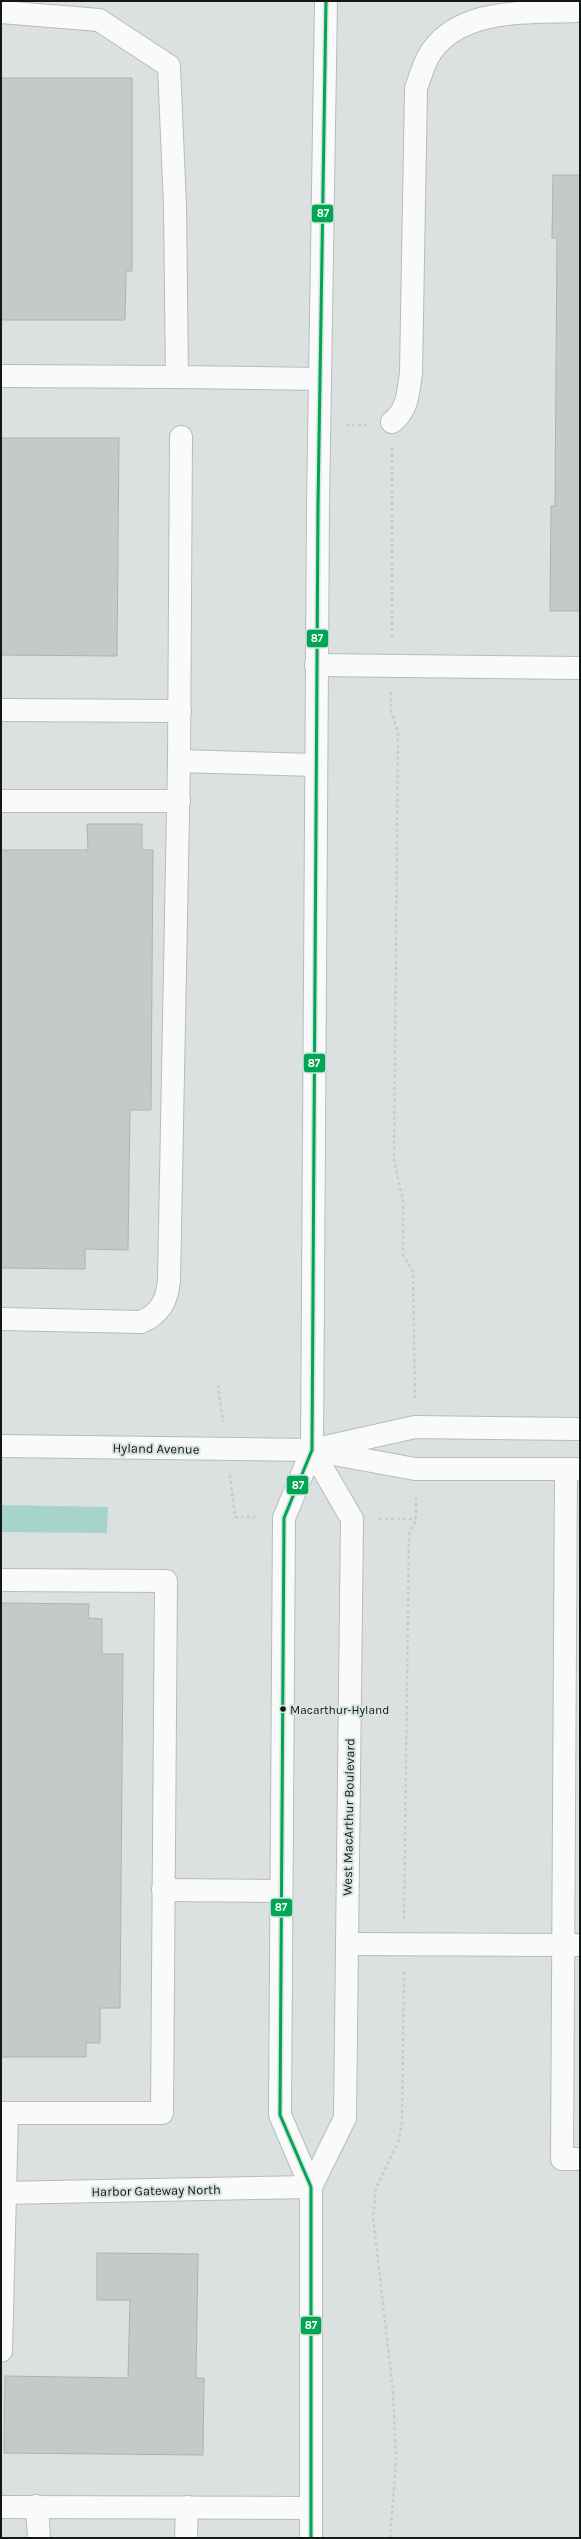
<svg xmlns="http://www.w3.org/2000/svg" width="581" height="2539" font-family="Karla,sans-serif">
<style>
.green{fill:#a6d4ca}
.building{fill:#c5cac9;stroke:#aeb3b2}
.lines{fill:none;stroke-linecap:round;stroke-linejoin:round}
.minor-casing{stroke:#b7bcbb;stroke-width:24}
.major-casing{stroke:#b7bcbb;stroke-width:24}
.path{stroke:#c9cbcb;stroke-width:2.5;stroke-dasharray:3 3;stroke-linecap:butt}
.minor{stroke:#fafafa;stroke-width:22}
.major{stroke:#fafafa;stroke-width:22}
.bus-1-casing{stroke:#d8e4e1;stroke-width:6}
.bus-1{stroke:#00a651;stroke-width:3}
.bus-dot{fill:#131716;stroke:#d8e4e1;stroke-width:1.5}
.labels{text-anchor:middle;stroke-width:4;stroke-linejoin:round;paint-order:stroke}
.bus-label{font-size:12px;fill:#131716;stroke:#d8e4e1;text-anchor:start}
.street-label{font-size:13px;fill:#131716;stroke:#d8e4e1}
.line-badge{stroke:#d8e4e1;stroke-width:1.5}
.badge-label{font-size:11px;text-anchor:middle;font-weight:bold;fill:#fff}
</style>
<rect width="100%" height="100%" fill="#dbe1e0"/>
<polygon class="green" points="1,1505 108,1507 107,1533 1,1532"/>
<g class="building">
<polygon points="1,78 132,78 132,271 126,271 125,320 1,320"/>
<polygon points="553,175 580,175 580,611 550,611 551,506 555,506 557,238 552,238"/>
<polygon points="1,438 119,438 117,656 1,655"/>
<polygon points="87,824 142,824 142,850 153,850 151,1110 130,1110 128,1250 85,1249 85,1269 1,1268 1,850 88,850"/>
<polygon points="1,1603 89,1604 88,1618 102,1619 102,1654 123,1654 120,2008 100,2008 100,2043 86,2043 86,2057 1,2057"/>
<polygon points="97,2253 198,2254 196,2378 204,2378 203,2455 4,2453 5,2376 128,2378 130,2300 97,2300"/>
</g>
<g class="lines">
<g class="minor-casing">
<g id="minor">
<polyline points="1,12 99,20 169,66 175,206 177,377 319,379"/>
<polyline points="1,376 177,377"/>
<path d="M392,422C408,410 408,392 411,373L416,88C420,78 423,66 428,57C456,7 527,13 576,11"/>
<polyline points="316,665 580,668"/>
<polyline points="1,710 180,711"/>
<polyline points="179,761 181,437"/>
<polyline points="1,801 179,801"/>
<path d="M1,1319L141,1322C160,1314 167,1301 169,1281L179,761L316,765"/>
<polyline points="1,1446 312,1450 415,1469 580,1469"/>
<polyline points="321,1448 415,1427 580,1429"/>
<polyline points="566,1469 562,2159 580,2159"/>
<polyline points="1,1580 166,1581 162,2113 1,2113"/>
<polyline points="163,1890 281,1891"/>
<polyline points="347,1944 580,1945"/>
<polyline points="1,2193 311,2187"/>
<polyline points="1,2351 7,2113"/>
<polyline points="37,2506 39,2538"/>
<polyline points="1,2507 311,2508"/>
<polyline points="186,2538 187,2507"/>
</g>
</g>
<g class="major-casing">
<g id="major">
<polyline points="311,2187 345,2118 352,1519 312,1450"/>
<polyline points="311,2538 311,2187 280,2115 284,1518 312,1450 318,506 326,1"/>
</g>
</g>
<g class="path">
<polyline points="346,425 367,425"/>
<polyline points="392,448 392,639"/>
<polyline points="391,692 391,711 398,732 394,1160 403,1201 403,1255 413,1272 415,1400"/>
<polyline points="218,1385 223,1422"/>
<polyline points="230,1475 235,1517 258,1517"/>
<polyline points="379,1519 416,1519"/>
<polyline points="404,1919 409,1535 416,1519 416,1495"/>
<polyline points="390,2538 396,2462 393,2391 373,2217 376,2188 399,2140 402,2122 404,1970"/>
</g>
<use href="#minor" class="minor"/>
<use href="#major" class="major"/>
<g class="bus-1-casing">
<polyline id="bus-1" points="311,2538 311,2187 280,2115 284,1518 312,1450 318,506 326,1"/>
</g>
<use href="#bus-1" class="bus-1"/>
</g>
<circle class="bus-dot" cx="283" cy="1709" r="3.5"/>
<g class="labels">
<g class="bus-label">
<text x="290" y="1714">Macarthur-Hyland</text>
</g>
<g class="street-label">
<text transform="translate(156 1448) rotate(1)" y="5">Hyland Avenue</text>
<text transform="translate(348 1817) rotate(-89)" y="5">West MacArthur Boulevard</text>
<text transform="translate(156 2190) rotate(-1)" y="5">Harbor Gateway North</text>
</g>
</g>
<g class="line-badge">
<rect x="311" y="204" width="23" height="19" rx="4" fill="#00a651"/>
<rect x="306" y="629" width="23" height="19" rx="4" fill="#00a651"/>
<rect x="303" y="1053" width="23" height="20" rx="4" fill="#00a651"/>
<rect x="286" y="1475" width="23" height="20" rx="4" fill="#00a651"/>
<rect x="270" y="1898" width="23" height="19" rx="4" fill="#00a651"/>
<rect x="300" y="2316" width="22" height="19" rx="4" fill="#00a651"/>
</g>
<g class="badge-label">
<text x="323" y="217">87</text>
<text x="317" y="642">87</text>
<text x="314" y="1067">87</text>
<text x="298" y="1489">87</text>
<text x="281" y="1911">87</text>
<text x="311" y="2329">87</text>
</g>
<rect width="581" height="2539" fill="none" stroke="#131716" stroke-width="4"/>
</svg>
